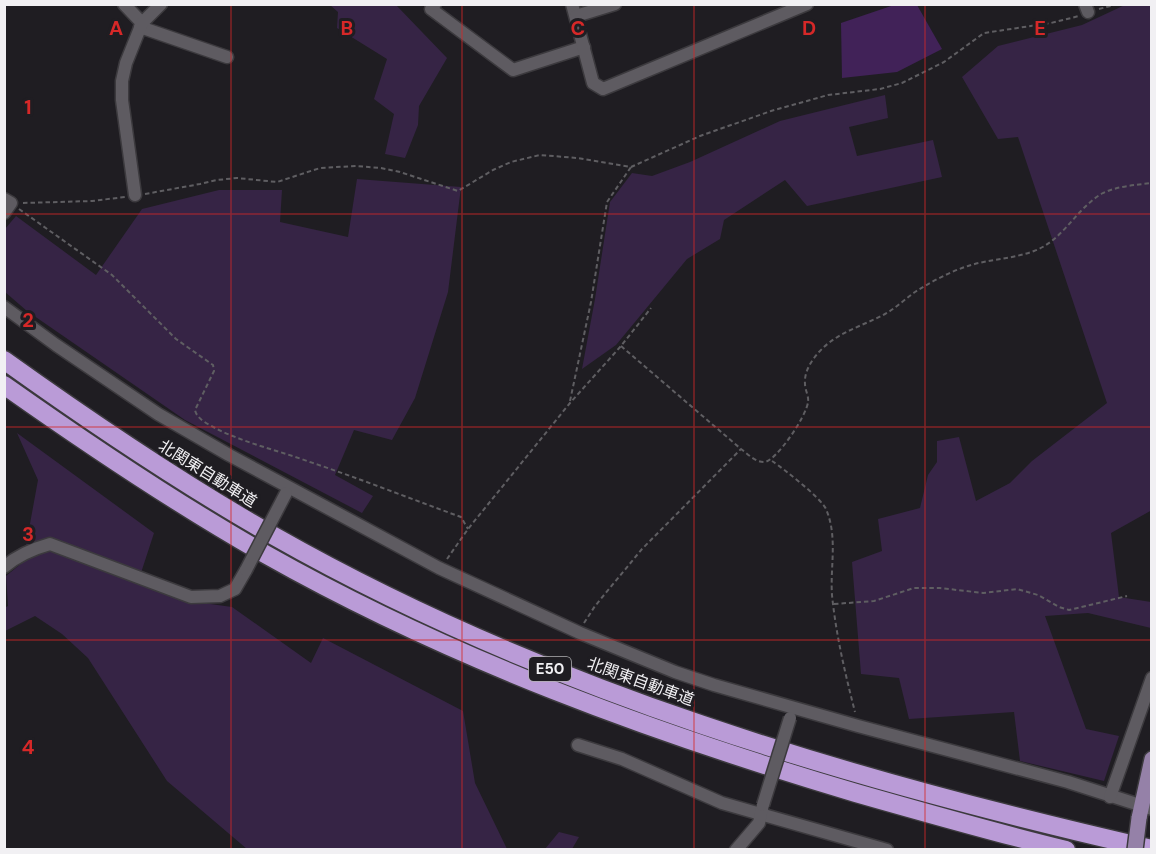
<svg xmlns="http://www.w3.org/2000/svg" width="1156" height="854" font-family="'DM Sans','Noto Sans JP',sans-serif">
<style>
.green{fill:#362445}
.water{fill:#412258}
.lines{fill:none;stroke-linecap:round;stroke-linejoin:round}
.minor-casing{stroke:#3c3a3e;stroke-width:15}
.major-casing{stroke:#3c3a3e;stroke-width:18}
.highway-casing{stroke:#3c3a3e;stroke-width:21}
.path{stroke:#5f5e62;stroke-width:2;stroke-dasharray:4.5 3;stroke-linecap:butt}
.minor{stroke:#5e5b61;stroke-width:12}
.major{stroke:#9581a8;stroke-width:15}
.highway{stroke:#ba9bd7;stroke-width:18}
.minor-bridge-casing{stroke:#3c3a3e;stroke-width:15;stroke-linecap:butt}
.major-bridge-casing{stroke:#3c3a3e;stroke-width:18;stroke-linecap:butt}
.minor-bridge{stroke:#5e5b61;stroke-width:12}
.major-bridge{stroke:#9581a8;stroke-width:15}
.grid{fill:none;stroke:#d62828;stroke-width:1.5;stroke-opacity:0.55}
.labels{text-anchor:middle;stroke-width:6;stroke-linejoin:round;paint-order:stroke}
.shield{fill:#1f1d22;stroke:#b2b1b4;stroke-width:1.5}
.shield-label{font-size:15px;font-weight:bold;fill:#f1f0f3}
.street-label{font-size:16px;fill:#f1f0f3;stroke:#1f1d22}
.grid-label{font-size:20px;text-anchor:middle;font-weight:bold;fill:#d62828;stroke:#1f1d22;stroke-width:6;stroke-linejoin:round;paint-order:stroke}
</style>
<rect width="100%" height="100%" fill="#1f1d22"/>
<g class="green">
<polygon points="1127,4 1152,5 1152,510 1111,533 1119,597 1151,602 1151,628 1088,613 1045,616 1086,729 1119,736 1104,781 1020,761 1014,712 909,719 899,678 861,674 852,562 882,551 878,519 920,508 928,475 937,462 937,441 959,437 976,501 1010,483 1032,461 1107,403 1018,137 998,139 962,77 998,46 1082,25"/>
<polygon points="330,5 396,5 447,58 419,106 418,125 405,158 385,154 394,114 374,99 387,59 337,28 338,12"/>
<polygon points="885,95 888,118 849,127 857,156 933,140 942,177 807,206 785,180 724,220 720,239 687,259 616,345 582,369 595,299 610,202 632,173 652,176 690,162 780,121"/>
<polygon points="357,179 461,187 448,292 415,398 392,440 354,430 335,475 373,496 362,513 185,420 27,311 5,292 5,229 16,216 96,275 142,209 219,190 282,190 280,222 348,237"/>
<polygon points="17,433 154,533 138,582 189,601 232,607 311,663 323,638 463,711 475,783 507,849 247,849 167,781 88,658 62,634 35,616 5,631 4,608 8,606 6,576 23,562 38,480"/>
<polygon points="559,832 579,837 572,849 545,849"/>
</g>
<polygon class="water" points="897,4 917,5 942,49 897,72 842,78 841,23"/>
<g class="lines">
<g class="minor-casing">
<g id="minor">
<polyline points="124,4 142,23"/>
<polyline points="435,4 431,9 513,70 584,47"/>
<polyline points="572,4 593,83 603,89 807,4"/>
<polyline points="1085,4 1088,12"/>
<polyline points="576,16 615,4"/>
<polyline points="140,27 227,57"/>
<polyline points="135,195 122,100 122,81 126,63 142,23 161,4"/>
<polyline points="4,199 11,203 4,213"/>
<polyline points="4,307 56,345 158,414 229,455 439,568 580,633 675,672 714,685 858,726 1068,782 1152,809"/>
<path d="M4,567C18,555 32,549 50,544L191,597L220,596L235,589L246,570"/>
<polyline points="578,745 622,759 722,803 887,850"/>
<polyline points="1110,797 1152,678"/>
<polyline points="736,850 759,823 762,809"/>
</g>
</g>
<g class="major-casing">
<polyline id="major" points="1139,818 1152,759"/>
</g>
<g class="highway-casing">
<g id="highway">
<path d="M4,360C92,423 181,483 274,536C545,690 849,780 1152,849"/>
<path d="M4,385C89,445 175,503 265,554C451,659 653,733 856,793C926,813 996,833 1066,850"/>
</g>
</g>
<g class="path">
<polyline points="1099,9 1118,4"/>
<polyline points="145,194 200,184 217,180 237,178 277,182 320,168 356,166 381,168 400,172 458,191 493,170 511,162 540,155 577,158 631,167 700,136 771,111 828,95 880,89 902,83 944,62 984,33 1051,23 1079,16"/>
<polyline points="23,203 92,201 125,197"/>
<path d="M19,209L112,275L176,339L213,365L214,371L195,410C197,420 210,425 219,430C248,444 280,451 310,462C361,479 411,499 461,517L468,529"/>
<path d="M621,346L741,449C748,454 755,462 764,462C776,462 807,415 808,402C809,396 805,390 805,384C804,372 811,361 819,352C837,332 863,326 885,314C896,308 905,299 915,292C931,282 949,272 968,266C989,259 1013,259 1034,251C1064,240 1076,208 1103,193C1118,186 1135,185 1152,183"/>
<polyline points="570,401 591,302 607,202 631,167"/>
<path d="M772,461C784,469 821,498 826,509C838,537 830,567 832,595C836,635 845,673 855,712"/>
<polyline points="447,559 468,529 570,403 621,346 651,308"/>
<polyline points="834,604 874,601 914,588 940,588 983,593 1017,589 1038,595 1059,607 1069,610 1127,596"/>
<polyline points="584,623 595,606 642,549 741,449"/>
</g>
<use href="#minor" class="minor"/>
<use href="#major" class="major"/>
<use href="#highway" class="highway"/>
<g class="minor-bridge-casing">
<g id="minor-bridge">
<polyline points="246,570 286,493"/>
<polyline points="763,805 790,718"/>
</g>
</g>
<g class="major-bridge-casing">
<polyline id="major-bridge" points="1135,850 1139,818"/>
</g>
<use href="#minor-bridge" class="minor-bridge"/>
<use href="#major-bridge" class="major-bridge"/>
</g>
<path class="grid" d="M231,4V850M462,4V850M694,4V850M925,4V850M4,214H1152M4,427H1152M4,640H1152"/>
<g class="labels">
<rect class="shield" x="529" y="657" width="42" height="24" rx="4.5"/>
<g class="shield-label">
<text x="550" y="674">E50</text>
</g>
<g class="street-label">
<text transform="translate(208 473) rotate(32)" y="6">北関東自動車道</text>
<text transform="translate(641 681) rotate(20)" y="6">北関東自動車道</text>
</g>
</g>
<g class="grid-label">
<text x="116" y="35">A</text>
<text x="347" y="35">B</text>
<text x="578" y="35">C</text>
<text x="809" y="35">D</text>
<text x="1040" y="35">E</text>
<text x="28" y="114">1</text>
<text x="28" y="327">2</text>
<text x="28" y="541">3</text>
<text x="28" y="754">4</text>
</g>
<rect width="1156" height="854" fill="none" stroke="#f1f0f3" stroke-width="12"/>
</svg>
